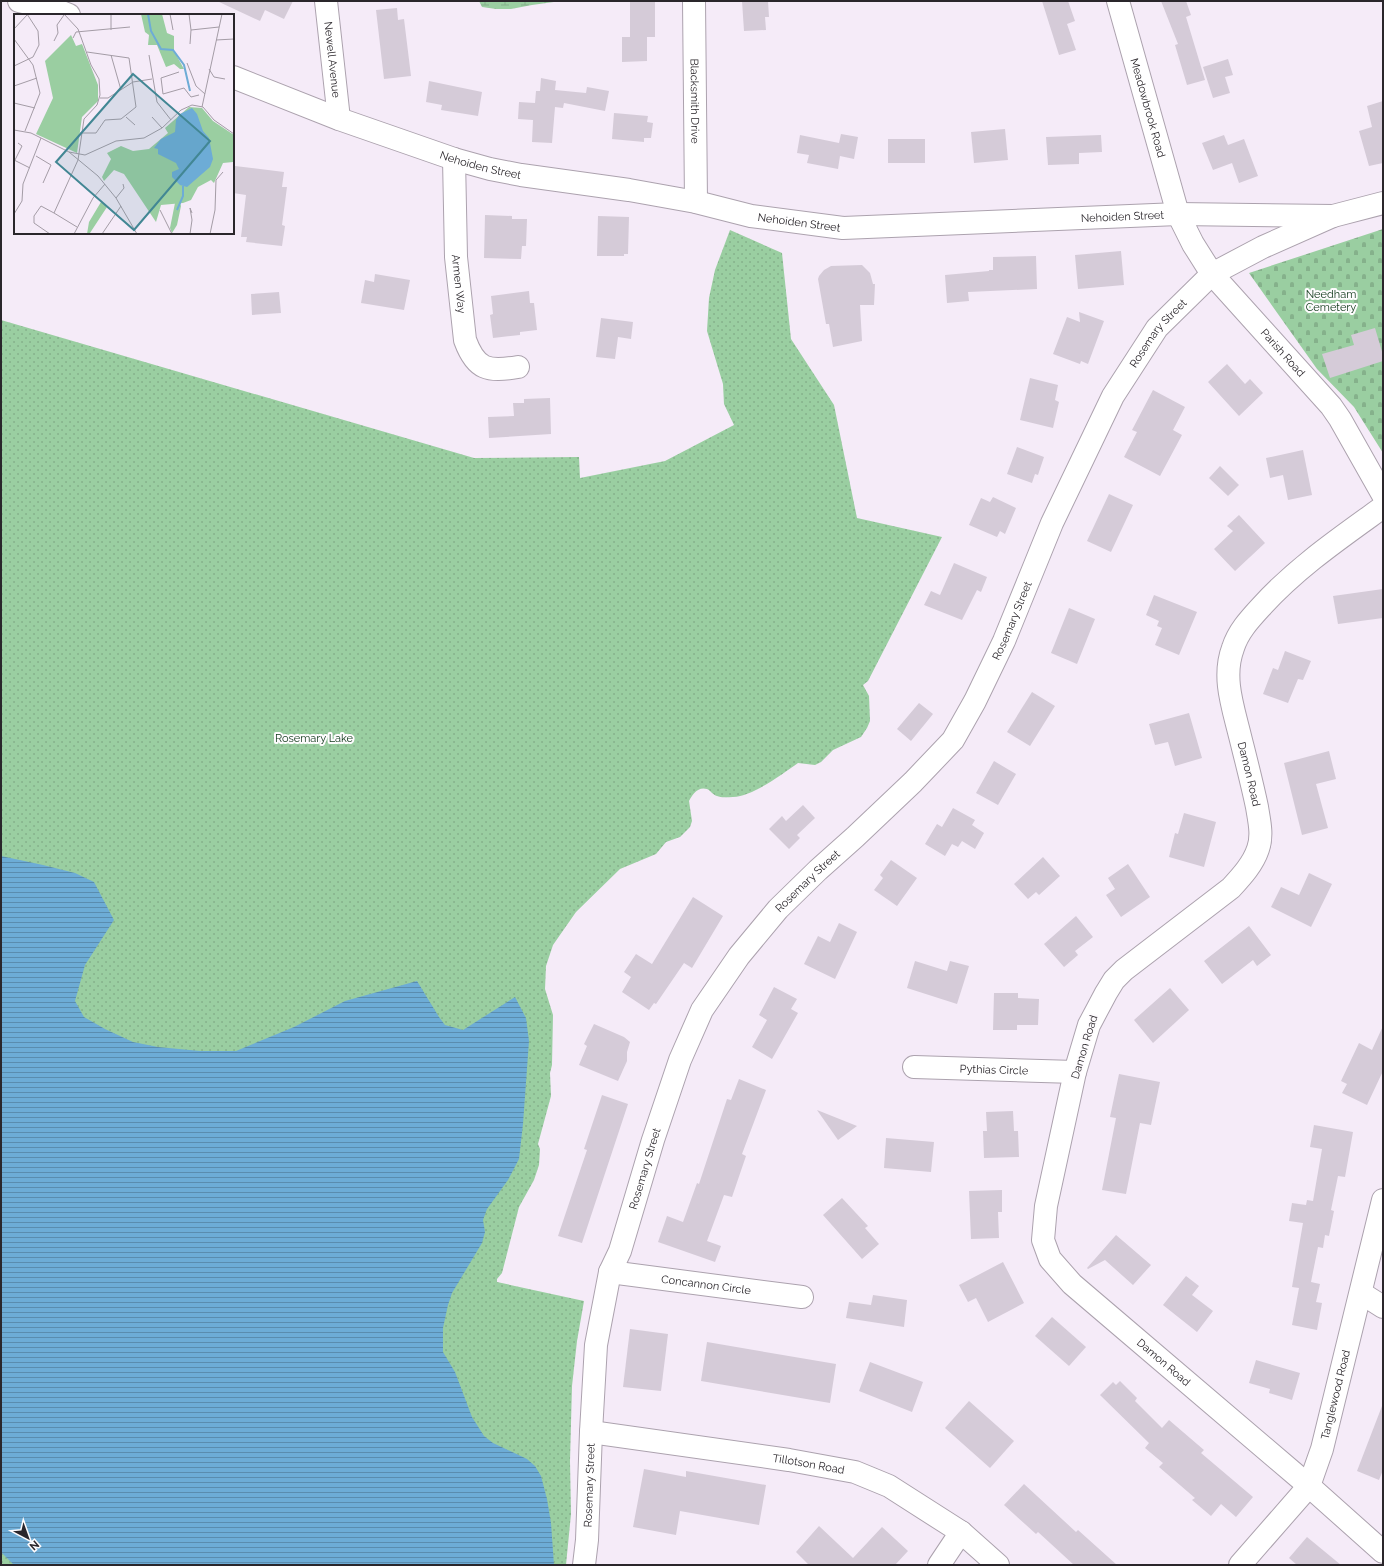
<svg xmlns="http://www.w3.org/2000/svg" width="1384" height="1566" font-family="Raleway,sans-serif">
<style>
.wetland{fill:url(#wetland-marsh)}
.cemetery{fill:url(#cemetery-stones)}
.park{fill:url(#park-dots)}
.water{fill:url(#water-rules)}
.building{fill:#d5cbd8}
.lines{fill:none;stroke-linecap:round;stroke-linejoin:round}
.minor-casing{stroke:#aca2ae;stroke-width:24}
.tertiary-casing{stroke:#aca2ae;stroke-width:24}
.minor{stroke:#fff;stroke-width:22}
.tertiary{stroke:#fff;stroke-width:22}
.labels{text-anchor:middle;stroke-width:4;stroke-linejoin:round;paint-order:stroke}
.street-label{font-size:11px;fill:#2a262b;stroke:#fefcfe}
.park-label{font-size:11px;fill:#0d3617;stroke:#fefcfe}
.inset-river{fill:none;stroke:#6dacd6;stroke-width:2}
.inset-road{fill:none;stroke:#a49ca6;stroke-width:1}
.view{fill:#428794;fill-opacity:0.15;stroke:#428794;stroke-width:2}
.inset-edge{fill:none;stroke:#2a262b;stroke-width:2}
</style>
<defs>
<pattern id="wetland-marsh" width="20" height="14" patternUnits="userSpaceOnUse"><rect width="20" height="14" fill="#9acea1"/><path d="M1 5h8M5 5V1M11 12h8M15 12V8" fill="none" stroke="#85b18b"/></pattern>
<pattern id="cemetery-stones" width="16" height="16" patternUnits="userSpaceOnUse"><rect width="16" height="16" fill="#9acea1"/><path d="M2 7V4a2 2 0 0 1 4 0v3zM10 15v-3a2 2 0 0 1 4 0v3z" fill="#85b18b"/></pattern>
<pattern id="park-dots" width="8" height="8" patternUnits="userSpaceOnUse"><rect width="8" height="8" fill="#9acea1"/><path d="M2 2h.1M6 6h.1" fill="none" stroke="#85b18b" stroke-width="1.8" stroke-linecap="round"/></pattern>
<pattern id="water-rules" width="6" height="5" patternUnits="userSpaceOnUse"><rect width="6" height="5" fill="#6dacd6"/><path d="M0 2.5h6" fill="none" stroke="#5a8cae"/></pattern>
</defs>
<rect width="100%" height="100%" fill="#f5ebf8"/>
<polygon class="wetland" points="479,1 561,1 532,5 511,9 496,9 482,7"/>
<polygon class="cemetery" points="1383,229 1383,453 1354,407 1317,369 1249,273"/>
<path class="park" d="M730,230L782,253L791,339L834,405L857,518L942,537L868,681L863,685L869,696L870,721L867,728L861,737L833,750L821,762L815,765L798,763C781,775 753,796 733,797C728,797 721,798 717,796C713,795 711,791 707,789C698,786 692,795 689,801L692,821L690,827L680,837L666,842L656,854L620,869L576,912L553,945L546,966L545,989L553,1015L552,1065L550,1073L551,1096L538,1144L540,1149L539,1165L534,1180L519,1207L502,1273L497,1279V1282L584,1301L577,1341L572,1386L570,1461L571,1514L566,1565H1V320L474,458L579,457L580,478L665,461L734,425L724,404L723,384L707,331L709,298L715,270Z"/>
<polygon class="water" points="1,856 43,865 75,873 94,882 114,920 85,965 75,1001 84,1017 105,1029 133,1042 158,1047 200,1051 236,1051 294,1027 345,1001 417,981 439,1017 445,1025 463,1030 515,997 526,1018 529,1041 523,1124 519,1159 508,1180 487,1209 483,1220 485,1232 482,1243 452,1293 448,1305 443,1328 443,1352 455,1372 472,1417 484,1436 493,1443 527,1459 535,1466 541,1476 547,1499 551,1523 554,1565 14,1565 1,1552"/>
<g class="building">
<polygon points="217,1 293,1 284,19 265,10 260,21"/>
<polygon points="630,1 655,1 655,37 647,37 647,61 622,62 622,37 630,37"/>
<polygon points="742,1 768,1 769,17 765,17 766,30 744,31"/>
<polygon points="1042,1 1068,1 1075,21 1067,24 1076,50 1059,55"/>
<polygon points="1161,1 1186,1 1191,15 1186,17 1205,80 1187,85 1175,45 1178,44"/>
<polygon points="397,8 398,20 404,19 411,76 384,79 376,10"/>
<polygon points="1228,59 1233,75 1225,77 1230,93 1213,98 1203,67"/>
<polygon points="541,78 556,81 555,90 586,93 587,87 609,91 605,111 564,103 563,108 555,107 552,143 532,142 533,120 518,119 519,102 535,103 536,91 540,91"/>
<polygon points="429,81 482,92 478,116 441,110 442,105 426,102"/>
<polygon points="1383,101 1383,163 1369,166 1359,131 1372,127 1367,106"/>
<polygon points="614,113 648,116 647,122 653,123 651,138 644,138 644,142 612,139"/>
<polygon points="1005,129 1008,160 974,163 971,132"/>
<polygon points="841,134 858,137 854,159 840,156 838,169 807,163 809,155 797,153 800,135 839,143"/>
<polygon points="1101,135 1102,152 1079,153 1079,164 1048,165 1046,137"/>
<polygon points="1224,135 1228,145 1244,139 1258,176 1239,183 1232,163 1213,170 1202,143"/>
<rect x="888" y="139" width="37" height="24"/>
<polygon points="235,166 284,172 282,187 287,187 282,225 285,226 282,246 246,242 247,237 241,237 246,195 233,193"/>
<polygon points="485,215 512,216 512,219 527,219 526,246 522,246 521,259 484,258"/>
<polygon points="598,216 629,217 628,254 624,254 624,256 597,256"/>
<polygon points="1121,251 1124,285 1078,289 1075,255"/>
<polygon points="1036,256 1037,289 968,292 969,301 947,303 945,275 989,271 989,270 993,270 993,257"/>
<polygon points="862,265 870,273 873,284 875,284 874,305 860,305 862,341 833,347 829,324 826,324 818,279 819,276 824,270 831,266"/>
<polygon points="375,274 410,280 404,310 361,303 365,280 374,282"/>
<polygon points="529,291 530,303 534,303 537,330 520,332 520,335 493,338 490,315 493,314 491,296"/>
<polygon points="279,292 281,313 252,315 251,294"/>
<polygon points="1079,312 1104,321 1088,364 1081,361 1080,364 1053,354 1067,317 1080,322"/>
<polygon points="601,318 633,322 631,339 618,337 615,359 596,357"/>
<polygon points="1375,328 1383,355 1383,361 1330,378 1322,354 1354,345 1351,335"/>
<polygon points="1227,364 1245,384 1250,379 1263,393 1239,416 1208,382"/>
<polygon points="1030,378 1058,385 1055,400 1059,402 1053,428 1020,420"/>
<polygon points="1153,390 1185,407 1173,430 1182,435 1160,476 1124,457 1137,432 1132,430"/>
<polygon points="550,398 551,434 489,438 488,417 514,416 513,403 524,403 524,399"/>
<polygon points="1017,447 1044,457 1038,475 1035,474 1032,483 1007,474"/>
<polygon points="1303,450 1312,495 1288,500 1283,475 1270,478 1266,458"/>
<polygon points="1220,466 1239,485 1228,496 1209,478"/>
<polygon points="1109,494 1133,505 1111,552 1087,541"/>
<polygon points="993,497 1016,508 1005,534 1000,531 997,537 969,525 981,498 990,502"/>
<polygon points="1239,515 1265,543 1235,571 1214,549 1233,531 1227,526"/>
<polygon points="954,563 987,577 981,592 977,590 962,620 924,605 931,591 940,595"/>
<polygon points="1383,589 1383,618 1338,624 1333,596"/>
<polygon points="1154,595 1197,612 1179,655 1155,645 1162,628 1157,626 1159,621 1146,615"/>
<polygon points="1069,608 1095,619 1077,664 1051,653"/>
<polygon points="1285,651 1311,661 1303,680 1298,679 1288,703 1263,694 1273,668 1278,670"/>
<polygon points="1032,692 1055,706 1030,746 1007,732"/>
<polygon points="919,703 933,714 911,741 897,729"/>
<polygon points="1189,713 1202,758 1175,766 1168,742 1155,745 1149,724"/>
<polygon points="1329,751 1336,779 1316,784 1328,828 1302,835 1284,763"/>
<polygon points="994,761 1016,774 998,805 976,793"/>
<polygon points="803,805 815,818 797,835 800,838 789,849 769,829 782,816 786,821"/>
<polygon points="953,808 975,820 972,825 984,833 975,849 962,841 958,847 952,844 945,856 925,844 937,824 942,827"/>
<polygon points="1184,813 1216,822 1204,867 1169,857 1175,833 1178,834"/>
<polygon points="1043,857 1060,876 1039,895 1036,892 1028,899 1014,884"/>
<polygon points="891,860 917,878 897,906 874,890 883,878 880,875"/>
<polygon points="1128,864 1150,897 1121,917 1106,895 1115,889 1108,878"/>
<polygon points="1309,873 1332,884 1311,927 1271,907 1281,887 1299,895"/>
<polygon points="693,897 723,916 692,968 684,963 656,1004 654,1003 649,1010 622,992 631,977 624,972 636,954 652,964"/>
<polygon points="1076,916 1093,937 1075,951 1078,955 1064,967 1044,944"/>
<polygon points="839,923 857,932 835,979 804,964 818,936 830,942"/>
<polygon points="1249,926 1271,955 1257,966 1253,960 1222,984 1204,961"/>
<polygon points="915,961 947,971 950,961 969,966 957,1004 907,988"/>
<polygon points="774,987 797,999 791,1009 798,1013 772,1059 752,1047 767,1020 759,1015"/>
<polygon points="1170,988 1189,1010 1153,1043 1134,1020"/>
<polygon points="994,993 1018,993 1018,998 1039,999 1038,1025 1017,1025 1017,1030 993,1030"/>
<polygon points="594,1024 624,1037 630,1042 627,1052 627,1061 618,1081 579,1065 587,1046 584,1044"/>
<polygon points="1383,1026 1383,1071 1367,1105 1342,1093 1347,1084 1341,1081 1359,1043 1372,1050"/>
<polygon points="1119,1074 1160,1082 1151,1125 1140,1123 1126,1194 1102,1190 1116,1118 1110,1117"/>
<polygon points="739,1079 766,1090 742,1154 746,1156 732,1197 724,1195 707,1241 721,1246 715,1262 658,1242 667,1216 683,1222 697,1183 699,1184 727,1099 731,1100"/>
<polygon points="602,1095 628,1104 582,1243 558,1236 587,1150 584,1149"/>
<polygon points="817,1110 857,1126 838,1140"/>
<polygon points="1013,1111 1014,1131 1018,1131 1019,1157 984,1158 983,1131 987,1131 986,1112"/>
<polygon points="1314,1125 1353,1132 1345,1177 1338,1176 1331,1210 1334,1211 1329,1236 1325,1235 1323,1248 1318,1247 1311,1282 1320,1284 1316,1302 1322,1303 1317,1330 1292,1325 1299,1288 1292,1287 1303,1223 1289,1221 1292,1203 1306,1205 1307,1200 1313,1201 1322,1149 1310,1147"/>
<polygon points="886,1138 934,1142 931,1172 884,1168"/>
<polygon points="1002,1190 1002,1212 998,1212 999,1238 971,1239 969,1191"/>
<polygon points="842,1198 868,1226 865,1228 879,1244 862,1259 823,1215"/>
<polygon points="1116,1235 1151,1265 1133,1285 1105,1260 1088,1269 1087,1268"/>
<polygon points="1003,1262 1024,1303 988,1322 976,1298 968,1302 959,1285"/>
<polygon points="1186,1276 1199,1286 1192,1295 1213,1311 1197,1332 1163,1305"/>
<polygon points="873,1295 907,1300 904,1327 846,1318 849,1302 871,1305"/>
<polygon points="1052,1317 1086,1347 1069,1366 1035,1336"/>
<polygon points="630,1329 668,1334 661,1391 623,1387"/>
<polygon points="707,1342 836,1364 830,1403 701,1381"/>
<polygon points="1256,1360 1300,1373 1292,1400 1269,1393 1270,1389 1249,1383"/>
<polygon points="870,1362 923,1382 912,1412 859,1391"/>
<polygon points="1120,1381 1137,1398 1135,1401 1162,1428 1169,1420 1204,1450 1201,1453 1253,1497 1236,1517 1221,1504 1211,1516 1192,1500 1195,1498 1159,1467 1163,1463 1145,1448 1149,1443 1100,1395 1113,1382 1116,1385"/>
<polygon points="969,1401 1014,1441 990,1468 945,1428"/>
<polygon points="1382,1406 1383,1406 1383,1470 1379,1480 1357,1471"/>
<polygon points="644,1469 686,1477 686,1471 766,1485 759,1525 680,1511 676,1535 633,1527"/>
<polygon points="1024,1484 1076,1532 1078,1530 1117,1565 1074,1565 1038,1532 1036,1534 1004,1505"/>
<polygon points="819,1526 853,1558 882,1527 908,1551 895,1565 809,1565 796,1552"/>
<polygon points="1307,1537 1341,1565 1297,1565 1289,1558"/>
</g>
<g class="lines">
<g class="minor-casing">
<g id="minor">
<path id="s1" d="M326,1L339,119"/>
<path id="s2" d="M694,1L696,202"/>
<path id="s3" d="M1118,1L1178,214"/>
<path id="s4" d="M454,159L456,257L465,340C476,370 488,372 518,367"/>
<path id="s5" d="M1383,507C1340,538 1296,568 1260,608C1249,620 1238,632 1233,648C1222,677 1233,707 1240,736C1246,760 1252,783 1257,807C1259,820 1263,835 1258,849C1253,864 1242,876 1231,888L1124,970L1114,980L1106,993L1089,1025L1075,1072L1046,1206L1043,1240L1050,1259L1072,1284L1309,1486L1383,1552"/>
<path id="s6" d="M914,1067L1075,1072"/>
<path id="s7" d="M610,1272L802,1297"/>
<polyline points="1361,1293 1383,1307"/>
<path id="s8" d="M591,1432L789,1460L855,1472L889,1486L961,1532L998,1565"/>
<polyline points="939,1565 961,1532"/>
<path id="s9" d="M1240,1565L1309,1486L1322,1449L1383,1200"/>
</g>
</g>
<g class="tertiary-casing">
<g id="tertiary">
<polyline points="19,1 54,9 69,15"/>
<path id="s10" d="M233,77L339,119L454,159L490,169L521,175L629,190L696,202L751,216L843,228L1178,214L1333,216L1383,203"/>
<path id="s11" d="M1178,214L1193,244L1212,274L1331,406L1340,419L1383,495"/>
<path id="s12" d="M584,1565L587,1540L591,1432L596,1345L610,1272L620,1251L653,1140L680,1060L702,1010L739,956L778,909L818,870L855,837L913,782L953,740L975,701L1004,641L1052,523L1113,396L1157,328L1212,274L1263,247L1333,216"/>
</g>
</g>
<use href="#minor" class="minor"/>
<use href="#tertiary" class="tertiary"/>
</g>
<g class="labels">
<g class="street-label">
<text dy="4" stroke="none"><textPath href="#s1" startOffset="59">Newell Avenue</textPath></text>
<text dy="4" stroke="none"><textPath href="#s2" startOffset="100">Blacksmith Drive</textPath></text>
<text dy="4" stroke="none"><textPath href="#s3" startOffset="111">Meadowbrook Road</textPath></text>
<text dy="4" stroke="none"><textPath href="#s10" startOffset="263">Nehoiden Street</textPath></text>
<text dy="4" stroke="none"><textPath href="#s10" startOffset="911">Nehoiden Street</textPath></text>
<text dy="4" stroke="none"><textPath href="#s10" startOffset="587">Nehoiden Street</textPath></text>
<text dy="4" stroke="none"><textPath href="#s4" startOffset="125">Armen Way</textPath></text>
<text dy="4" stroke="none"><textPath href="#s12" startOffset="1400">Rosemary Street</textPath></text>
<text dy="4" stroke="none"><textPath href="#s11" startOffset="175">Parish Road</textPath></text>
<text dy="4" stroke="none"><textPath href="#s12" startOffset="1076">Rosemary Street</textPath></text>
<text dy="4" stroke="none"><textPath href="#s5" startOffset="337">Damon Road</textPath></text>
<text dy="4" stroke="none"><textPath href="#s12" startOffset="740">Rosemary Street</textPath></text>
<text transform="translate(1084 1047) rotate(-73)" y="4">Damon Road</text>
<text dy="4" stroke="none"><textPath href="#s6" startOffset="80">Pythias Circle</textPath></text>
<text dy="4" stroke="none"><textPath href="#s12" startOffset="404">Rosemary Street</textPath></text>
<text dy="4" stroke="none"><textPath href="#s7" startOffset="97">Concannon Circle</textPath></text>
<text dy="4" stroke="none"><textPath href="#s5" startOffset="1056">Damon Road</textPath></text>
<text dy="4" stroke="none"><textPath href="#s9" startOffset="200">Tanglewood Road</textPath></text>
<text dy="4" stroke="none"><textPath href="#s8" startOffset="220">Tillotson Road</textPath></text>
<text dy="4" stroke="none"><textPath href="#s12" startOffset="80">Rosemary Street</textPath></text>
</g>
<g class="park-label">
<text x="1331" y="298">Needham<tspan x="1331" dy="13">Cemetery</tspan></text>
<text x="314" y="742">Rosemary Lake</text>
</g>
</g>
<g transform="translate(14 14)">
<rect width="220" height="220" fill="#f5ebf8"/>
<path d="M127,0H148L153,19L160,22V37L170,55H166L160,50L152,53L143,31H134L135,21L131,18ZM87,188L93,193L76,219L73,220L75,208ZM161,189H166L167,192L163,211L158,219L156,214Z" fill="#9acea1"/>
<path d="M57,21L62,32L68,30L84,71V87L68,103L63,139L22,120L39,84L31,47Z" fill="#9acea1"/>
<path d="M175,93L188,94L199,107L220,121L219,148L209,149L200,169L197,166L184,173L177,186L169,189L147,191L142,208L110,160L100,156L90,167L88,163L97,145L93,139L107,132L119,137L135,135L154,119L151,114Z" fill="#9acea1"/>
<path d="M178,94L183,100L189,117L195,124L199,145L196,153L173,173L166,171L158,163V158L165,155L162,149L144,140V135L140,134L147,125L161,118L162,106L166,100Z" fill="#6dacd6"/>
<path class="inset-river" d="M134,0L137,17L147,35L159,36L170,51L176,77M163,196L169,182V172"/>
<path class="inset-road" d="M97,0V16M156,0L159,16M175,0L177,16L205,13M0,15L13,1M59,24L62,18L116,13M0,25L19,51L26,79L11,117M202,26L220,25M40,27L44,19L43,11L50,1M176,30L177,16M97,41L107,76M135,41L143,88L157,106M173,49L182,72L191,80M0,52L19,43L25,31L24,17L13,0M195,55L200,63L211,65M165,58L147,64L149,80L170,74L177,83L185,81M0,72L23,64M86,84H94L119,68L138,65M0,89L21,94M188,93L208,0M112,103L121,111M138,103L148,114M0,116L17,119L55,138L84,162L102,184L123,220M66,119H82L91,106L107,105L122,93L115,44L73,38M55,138L71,141L102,127L130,124L148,114L167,96L178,91L189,93L200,106L220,120M22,142L37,151L29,169M0,146L16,154M0,148L8,132L4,129M102,184L110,174L109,170M146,196L158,220M40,199L63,213M0,200L8,187L9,170L27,124M36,220L20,209V202L27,192L40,199L64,146L70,105L83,91L86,81L85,65L77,51L64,15L50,0M60,220L79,184L91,170M88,220L107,192M176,220L178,206L176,194L178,199M196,220L201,196L202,166L209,158"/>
<path class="view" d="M119,60L196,127L120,216L42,148Z"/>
<rect width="220" height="220" class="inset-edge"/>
</g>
<rect width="1384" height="1566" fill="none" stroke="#2a262b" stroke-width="4"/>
<g transform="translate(28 1538) rotate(139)" stroke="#fefcfe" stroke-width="3" paint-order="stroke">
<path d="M0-3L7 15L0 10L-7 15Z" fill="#2a262b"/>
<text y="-6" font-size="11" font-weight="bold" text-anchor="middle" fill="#2a262b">N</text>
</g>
</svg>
